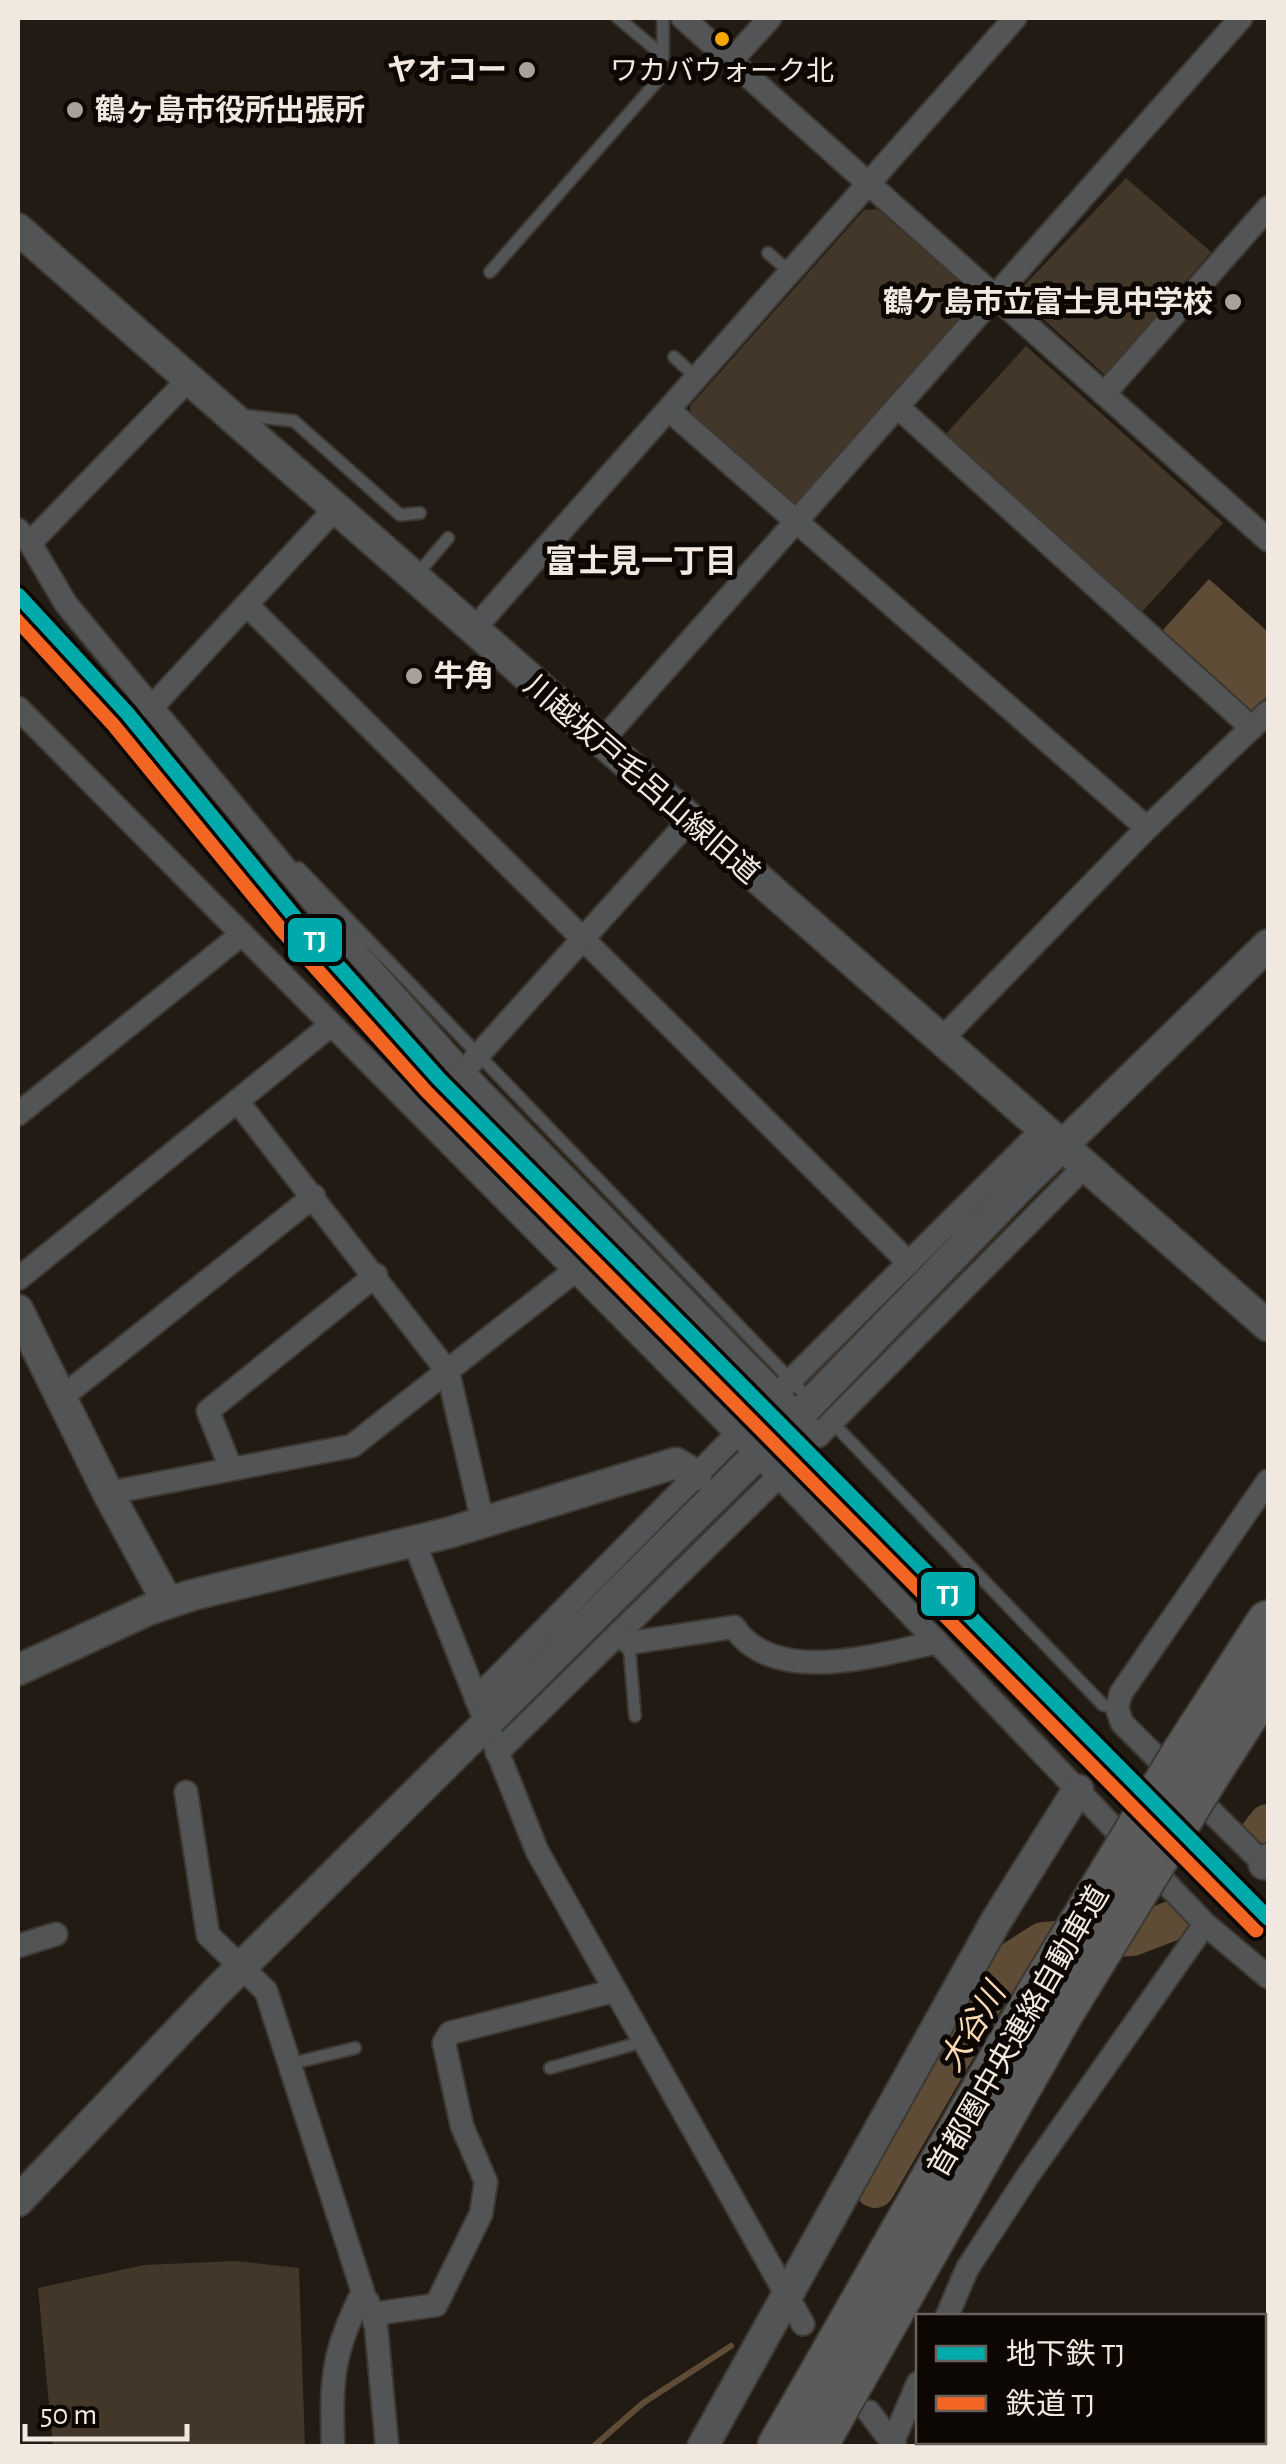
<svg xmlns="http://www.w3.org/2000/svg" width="1286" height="2464" font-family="'Alegreya Sans','Noto Sans JP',sans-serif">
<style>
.green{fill:#43372a}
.water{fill:#5f4c37}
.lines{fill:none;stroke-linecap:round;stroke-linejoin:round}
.stream{stroke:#5f4c37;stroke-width:6}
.river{stroke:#5f4c37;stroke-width:40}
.tertiary-tunnel{stroke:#403a33;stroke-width:30;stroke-dasharray:30 15;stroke-linecap:butt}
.service-casing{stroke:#3d3831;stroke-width:15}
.minor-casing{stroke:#3d3831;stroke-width:26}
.tertiary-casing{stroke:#3d3831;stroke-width:34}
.motorway-casing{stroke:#3d3831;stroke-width:46}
.service{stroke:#525455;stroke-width:11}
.minor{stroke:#525455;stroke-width:22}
.tertiary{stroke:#525455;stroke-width:30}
.motorway{stroke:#5a5b5a;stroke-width:42}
.motorway-bridge-casing{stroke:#3d3831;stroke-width:46;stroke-linecap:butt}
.motorway-bridge{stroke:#5a5b5a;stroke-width:42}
.rail-1-casing{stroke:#0c0703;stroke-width:22}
.rail-1{stroke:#f26522;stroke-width:15}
.metro-1-casing{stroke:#0c0703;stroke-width:22}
.metro-1{stroke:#01aaaa;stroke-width:15}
.bus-dot{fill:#f7a600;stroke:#0c0703;stroke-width:4}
.poi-dot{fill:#a8a199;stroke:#0c0703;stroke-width:4}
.labels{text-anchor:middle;stroke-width:10;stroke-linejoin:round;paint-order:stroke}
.bus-label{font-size:28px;fill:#f1e9e0;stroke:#0c0703}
.poi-label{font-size:30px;font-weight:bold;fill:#f1e9e0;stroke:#0c0703;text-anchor:end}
.street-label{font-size:30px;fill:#f1e9e0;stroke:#0c0703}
.neighbourhood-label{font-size:32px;font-weight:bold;fill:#f1e9e0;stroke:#0c0703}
.water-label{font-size:32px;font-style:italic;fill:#fadab5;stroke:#0c0703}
.line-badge{stroke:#0c0703;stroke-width:4}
.badge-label{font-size:28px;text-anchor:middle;font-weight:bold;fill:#fff}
</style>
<rect width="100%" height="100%" fill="#211b14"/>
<g class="green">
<polygon points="1126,178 1211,252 1105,375 1016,294"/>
<polygon points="877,209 974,294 975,306 800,504 790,504 691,415 690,406 864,210"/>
<polygon points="1026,346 1223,523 1140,614 943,437"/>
<polygon points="236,2261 299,2268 305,2446 53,2446 38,2288 144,2265"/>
</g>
<polygon class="water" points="1209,579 1268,632 1268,695 1253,712 1162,631"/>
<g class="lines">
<polyline class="stream" points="594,2446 643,2403 731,2346"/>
<g class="river">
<polyline points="1257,1838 1268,1824"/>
<polyline points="875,2188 990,1989 1010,1963 1043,1942 1132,1936 1174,1920"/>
</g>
<polyline class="tertiary-tunnel" points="748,1464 805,1409"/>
<g class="service-casing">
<g id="service">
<polyline points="663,18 663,57"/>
<polyline points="768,253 790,272"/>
<polyline points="490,272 660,78 660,53 618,18"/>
<polyline points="674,357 697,378"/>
<polyline points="241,415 294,421 400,515 420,513"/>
<polyline points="415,577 448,538"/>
<polyline points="299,868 812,1402"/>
<polyline points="829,1419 1103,1705 1117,1708"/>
<polyline points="629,1643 635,1716"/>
<polyline points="290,2064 355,2048"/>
<polyline points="550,2068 642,2042"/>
</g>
</g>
<g class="minor-casing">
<g id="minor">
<polyline points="683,18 1268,540"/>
<polyline points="731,61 770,18"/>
<polyline points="1104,394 1268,208"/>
<polyline points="899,408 1252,728"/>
<polyline points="669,410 1147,828"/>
<polyline points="18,530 30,543 66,604 330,922 463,1072 818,1436 1084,1167"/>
<polyline points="30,543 187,381"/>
<polyline points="247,605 909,1263"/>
<polyline points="473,630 1015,18"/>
<polyline points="18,708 779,1476 497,1753"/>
<polyline points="151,708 334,510"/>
<polyline points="600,743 1241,18"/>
<polyline points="940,1041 1147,828 1268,712"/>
<polyline points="463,1072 689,821"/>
<polyline points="238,1102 448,1372 483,1523"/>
<polyline points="18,1114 242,934"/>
<polyline points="18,1279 331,1025"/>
<polyline points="777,1394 1042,1130"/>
<polyline points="61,1398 314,1196"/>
<polyline points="231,1469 208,1411 376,1275"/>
<polyline points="779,1476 1205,1924 1027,2177 967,2269 947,2316"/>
<polyline points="108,1493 352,1446 573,1272"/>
<polyline points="414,1542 537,1851 803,2324"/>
<path d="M618,1634L629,1643L734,1627C774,1687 878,1655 937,1642"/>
<polyline points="476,1699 737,1434"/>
<path d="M186,1792L208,1935L266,1991L363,2292C332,2352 331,2379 333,2446"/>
<polyline points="1264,1864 1122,1723 1117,1708 1121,1693 1268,1481"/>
<polyline points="1205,1924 1268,1977"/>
<polyline points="18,1946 56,1934"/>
<polyline points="368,2302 376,2326 387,2446"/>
<polyline points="373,2314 436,2305 481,2214 486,2182 462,2126 444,2043 450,2033 613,1991"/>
<polyline points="869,2412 895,2446"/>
<polyline points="891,2446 918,2383"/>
</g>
</g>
<g class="tertiary-casing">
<g id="tertiary">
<polyline points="18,229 1268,1326"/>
<polyline points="18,1310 108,1493 168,1603"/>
<polyline points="805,1409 1025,1182 1268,945"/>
<polyline points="18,1670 150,1609 192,1595 448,1533 676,1463 696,1475"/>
<polyline points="1264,1864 1268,1859"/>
<polyline points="18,2201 218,1990 748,1464"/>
<polyline points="703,2446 996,1921 1078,1790"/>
</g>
</g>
<g class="motorway-casing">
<g id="motorway">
<polyline points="1182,1755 1268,1622"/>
<polyline points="1208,1775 1268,1682"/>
<polyline points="779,2446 808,2396"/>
<polyline points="816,2446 831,2419"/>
</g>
</g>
<use href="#service" class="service"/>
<use href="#minor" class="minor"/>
<use href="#tertiary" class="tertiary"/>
<use href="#motorway" class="motorway"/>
<g class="motorway-bridge-casing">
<g id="motorway-bridge">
<polyline points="808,2396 1037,1995 1182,1755"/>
<polyline points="831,2419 1062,2013 1208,1775"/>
</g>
</g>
<use href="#motorway-bridge" class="motorway-bridge"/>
<g class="rail-1-casing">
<polyline id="rail-1" points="18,620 114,725 283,931 427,1091 1256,1930"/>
</g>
<use href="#rail-1" class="rail-1"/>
<g class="metro-1-casing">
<polyline id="metro-1" points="18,595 127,713 297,920 439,1079 1268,1918"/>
</g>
<use href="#metro-1" class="metro-1"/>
</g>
<circle class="bus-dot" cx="722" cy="39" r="9"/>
<g class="poi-dot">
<circle cx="527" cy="70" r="10"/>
<circle cx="75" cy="110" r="10"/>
<circle cx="1233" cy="302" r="10"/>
<circle cx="414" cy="676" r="10"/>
</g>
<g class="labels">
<g class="bus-label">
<text x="722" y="80">ワカバウォーク北</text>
</g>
<g class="poi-label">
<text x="507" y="80">ヤオコー</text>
<text x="95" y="120" text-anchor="start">鶴ヶ島市役所出張所</text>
<text x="1213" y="312">鶴ケ島市立富士見中学校</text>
<text x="434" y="686" text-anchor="start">牛角</text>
</g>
<g class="street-label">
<text transform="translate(642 779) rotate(41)" y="10">川越坂戸毛呂山線旧道</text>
<text transform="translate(1018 2031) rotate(-60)" y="10">首都圏中央連絡自動車道</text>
</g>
<g class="neighbourhood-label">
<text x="641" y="572">富士見一丁目</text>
</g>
<g class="water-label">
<text transform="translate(972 2027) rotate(-59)" y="11">大谷川</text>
</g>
</g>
<g class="line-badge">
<rect x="286" y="916" width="58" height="48" rx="10" fill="#01aaaa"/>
<rect x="919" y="1570" width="58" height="48" rx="10" fill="#01aaaa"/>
</g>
<g class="badge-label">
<text x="315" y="950">TJ</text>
<text x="948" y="1604">TJ</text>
</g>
<rect width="1286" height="2464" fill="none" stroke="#f1e9e0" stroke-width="40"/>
<rect x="916" y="2314" width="350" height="130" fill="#0c0703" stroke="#68615b" stroke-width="2.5"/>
<rect x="936" y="2346" width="50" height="15" fill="#01aaaa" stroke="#68615b" stroke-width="2.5"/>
<text x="1006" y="2364" font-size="30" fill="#f1e9e0">地下鉄 TJ</text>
<rect x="936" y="2396" width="50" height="15" fill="#f26522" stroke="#68615b" stroke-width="2.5"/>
<text x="1006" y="2414" font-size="30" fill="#f1e9e0">鉄道 TJ</text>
<path d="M25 2424v15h162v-15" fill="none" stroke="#f1e9e0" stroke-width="5"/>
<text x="40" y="2424" font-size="30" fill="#f1e9e0" stroke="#0c0703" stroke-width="8" paint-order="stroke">50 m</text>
</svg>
